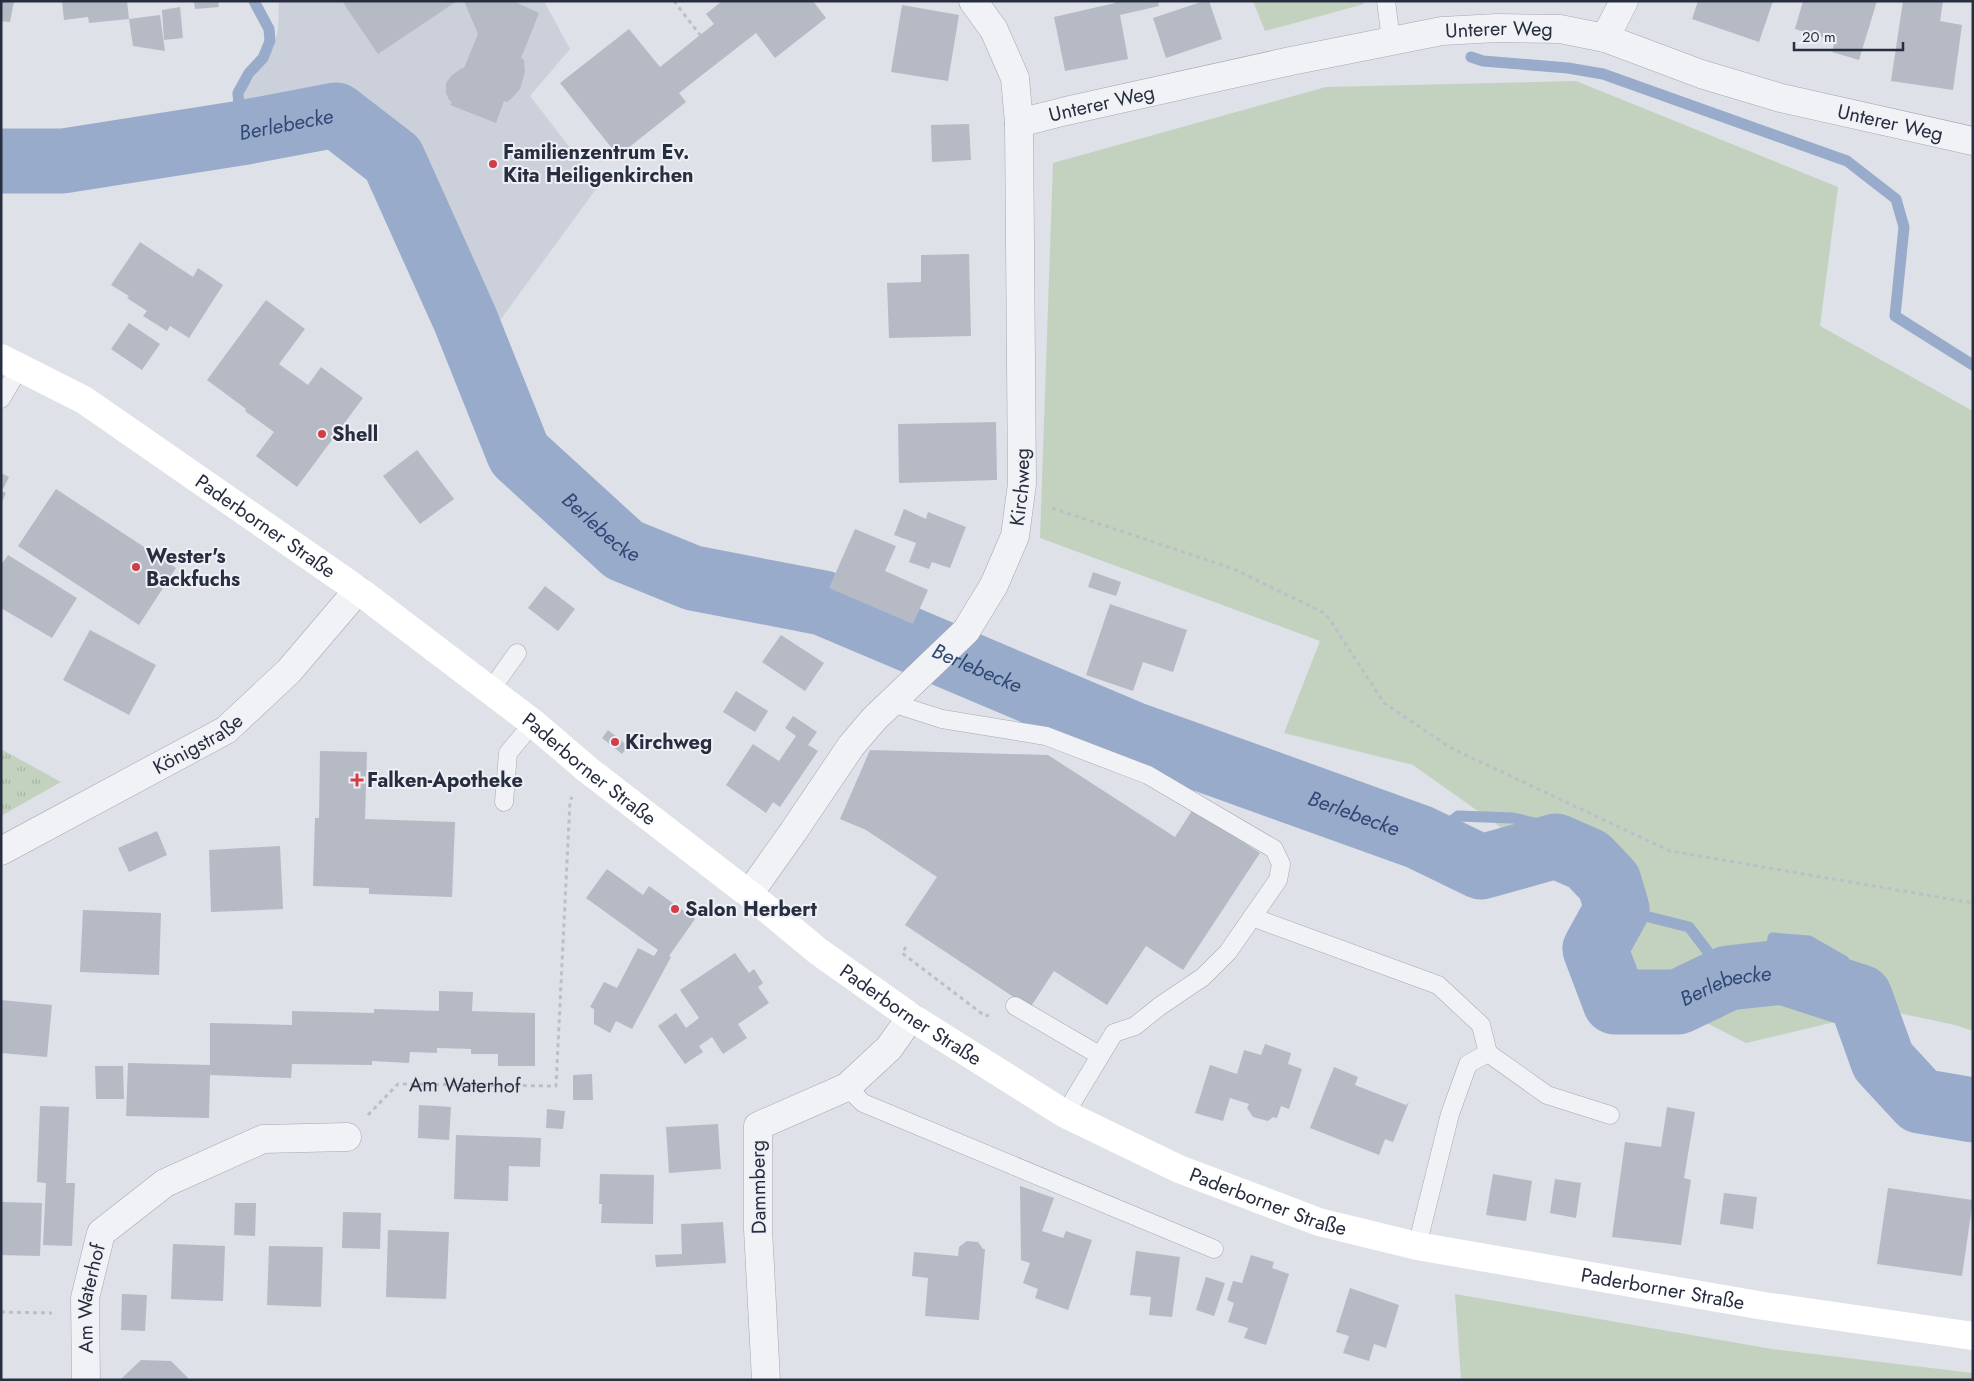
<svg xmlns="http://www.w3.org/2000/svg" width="1974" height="1381" font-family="Jost,sans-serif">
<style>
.built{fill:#ccd0da}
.grass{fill:#c2d2bf}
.park{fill:url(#park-tufts)}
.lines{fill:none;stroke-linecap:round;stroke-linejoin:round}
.stream{stroke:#98abca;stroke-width:11}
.river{stroke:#98abca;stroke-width:65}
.building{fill:#b5bac5}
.service-casing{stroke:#a3a8b2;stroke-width:19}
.minor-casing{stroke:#a3a8b2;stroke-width:29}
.path{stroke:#bcbfc7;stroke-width:3;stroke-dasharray:4 4;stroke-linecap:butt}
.service{stroke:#f1f2f6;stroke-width:18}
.minor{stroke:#f1f2f6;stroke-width:28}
.secondary{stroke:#fff;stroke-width:28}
.poi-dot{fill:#d23e47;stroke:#eef0f6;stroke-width:2}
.labels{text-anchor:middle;stroke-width:4;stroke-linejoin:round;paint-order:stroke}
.street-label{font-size:20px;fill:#272e40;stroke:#eef0f6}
.poi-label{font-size:20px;font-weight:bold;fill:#272e40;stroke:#eef0f6;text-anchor:start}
.water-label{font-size:21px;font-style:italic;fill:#304875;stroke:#eef0f6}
</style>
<defs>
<pattern id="park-tufts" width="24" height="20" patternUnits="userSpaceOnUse" patternTransform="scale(1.25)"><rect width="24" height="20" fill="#c2d2bf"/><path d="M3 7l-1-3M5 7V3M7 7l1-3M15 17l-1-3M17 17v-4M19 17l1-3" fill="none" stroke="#a7b5a5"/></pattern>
</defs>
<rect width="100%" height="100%" fill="#dee1e8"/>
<polygon class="built" points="279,1 544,1 570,49 530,96 599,185 487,338 439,222 391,142 363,120 297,103 259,114 242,107 245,90 274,47 278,29"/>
<g class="grass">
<polygon points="1253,1 1363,1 1364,4 1265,31"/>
<polygon points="1576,81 1838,187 1820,326 1973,411 1973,1031 1955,1025 1885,1010 1746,1043 1630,984 1586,888 1413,765 1284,733 1320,641 1040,538 1053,163 1326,87"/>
<polygon points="1455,1294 1772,1349 1973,1373 1973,1380 1461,1380"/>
</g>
<polygon class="park" points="1,749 61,782 1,816"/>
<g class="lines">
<g class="stream">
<polyline points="1471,57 1483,61 1568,68 1603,74 1847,161 1896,199 1904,227 1895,316 1973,365"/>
<polyline points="241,133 238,93 249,73 263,58 270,41 269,29 254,1"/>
<polyline points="1428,841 1458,816 1513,818 1539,824 1556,846"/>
<polyline points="1617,909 1689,927 1728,978"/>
<polyline points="1766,974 1773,938 1809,941 1844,961 1860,997"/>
</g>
<path class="river" id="s1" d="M1,161H63L241,133L336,115L393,159L465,319L519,454L624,550L693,578L823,603L1130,733L1419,837L1481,867L1556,846L1588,860L1609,882L1617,909L1595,949L1615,1002H1678L1728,978L1782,972L1860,997L1883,1061L1920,1101L1973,1110"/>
</g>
<g class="building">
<polygon points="1,1 14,1 10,22 1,21"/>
<polygon points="62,1 127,1 129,19 89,23 88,17 64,20"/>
<polygon points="194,1 218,1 219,7 195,9"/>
<polygon points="342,1 457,1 378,54"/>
<polygon points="464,1 513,1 539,13 521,58 524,60 525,72 520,89 512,98 507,102 504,101 496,123 450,105 452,102 449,100 446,93 446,83 452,75 462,68 464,68 478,34"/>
<polygon points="722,1 813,1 826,18 775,58 756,33 679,93 686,102 618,156 560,83 629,29 660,67 714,24 706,14"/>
<polygon points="1114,1 1158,1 1159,6 1120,15 1128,59 1065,71 1054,17 1115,3"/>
<polygon points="1204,1 1209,1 1222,39 1166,58 1153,18"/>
<polygon points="1698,1 1773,1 1759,42 1692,19"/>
<polygon points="1803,1 1877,1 1859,60 1832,52 1835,41 1795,29"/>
<polygon points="1903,1 1943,1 1940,21 1962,25 1953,90 1891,81"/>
<polygon points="902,5 959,15 948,81 891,72"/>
<polygon points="180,7 183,38 164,40 162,10"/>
<polygon points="160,15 165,51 133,46 129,19"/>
<polygon points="969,124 971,160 932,162 931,125"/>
<polygon points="140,242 193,277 198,268 223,285 189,338 170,326 167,331 143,316 147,311 127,298 129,296 111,285"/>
<polygon points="969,254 971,336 889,338 887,283 921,282 921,255"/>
<polygon points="266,300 305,329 279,364 308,385 321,367 363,398 297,487 256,456 274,432 245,411 246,409 207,380"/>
<polygon points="129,323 160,344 142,370 111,349"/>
<polygon points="996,422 997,480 899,483 898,424"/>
<polygon points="417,450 454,499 420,524 383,476"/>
<polygon points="1,473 9,477 2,491 6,493 1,504"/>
<polygon points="56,489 176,568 139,625 18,546"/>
<polygon points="904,509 926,519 928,512 966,527 950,568 932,562 929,569 909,562 916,543 894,535"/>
<polygon points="855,529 896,546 885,571 928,590 913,624 829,588"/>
<polygon points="8,555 77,598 52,638 1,608 1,565"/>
<polygon points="1093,572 1121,582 1116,596 1088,587"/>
<polygon points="545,586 575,609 558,631 528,608"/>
<polygon points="1110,604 1187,630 1173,672 1143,662 1133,691 1086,675"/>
<polygon points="90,630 156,665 129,715 63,680"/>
<polygon points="781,635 824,663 805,691 762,662"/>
<polygon points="736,691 768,711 755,732 723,712"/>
<polygon points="793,716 817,732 808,745 818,751 780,807 773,802 766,813 726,785 753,744 779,761 796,736 785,728"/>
<polygon points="608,730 628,746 622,754 602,738"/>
<polygon points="870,750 1048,755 1175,837 1193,809 1260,853 1183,970 1146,946 1107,1005 1054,971 1030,1008 905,925 937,877 866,830 840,819"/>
<polygon points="320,751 367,752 365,819 455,822 452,897 369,894 369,888 313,886 315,818 319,818"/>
<polygon points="157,831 167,855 129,872 118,848"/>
<polygon points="280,846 283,909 211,912 209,850"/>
<polygon points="607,869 643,895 649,886 695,919 669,956 671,957 632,1029 616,1021 610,1033 594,1024 594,1009 590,1007 604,982 617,988 638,948 654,956 658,950 586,898"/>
<polygon points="83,910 161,913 159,975 80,972"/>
<polygon points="735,953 749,973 754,969 763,983 758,987 769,1003 738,1024 747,1038 723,1054 712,1037 699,1046 703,1052 685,1064 658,1026 676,1013 686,1028 699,1018 680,990"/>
<polygon points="439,991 473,992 472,1011 535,1013 535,1066 498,1066 498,1054 471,1054 471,1049 437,1048 437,1053 410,1052 409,1063 372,1061 372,1065 292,1064 291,1078 210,1075 209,1118 126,1116 128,1063 210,1065 210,1023 292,1025 292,1011 374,1013 374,1009 439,1011"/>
<polygon points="1,1000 52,1005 47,1057 1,1053"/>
<polygon points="1265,1044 1291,1053 1288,1064 1302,1069 1289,1109 1281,1106 1277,1118 1273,1117 1268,1121 1253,1117 1247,1108 1249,1104 1230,1098 1223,1121 1195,1113 1210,1065 1237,1074 1244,1050 1261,1055"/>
<polygon points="95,1066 123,1066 124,1099 96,1099"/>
<polygon points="1334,1067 1358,1077 1355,1085 1406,1105 1409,1102 1393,1142 1385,1139 1379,1155 1310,1128"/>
<polygon points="592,1074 593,1100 573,1100 573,1075"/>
<polygon points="419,1105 451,1107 449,1140 418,1138"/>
<polygon points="40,1106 69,1107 66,1183 75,1183 72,1246 43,1245 46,1183 37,1182"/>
<polygon points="1667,1107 1695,1112 1684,1178 1691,1180 1681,1245 1612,1237 1625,1142 1661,1147"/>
<polygon points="547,1109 565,1111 563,1129 546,1128"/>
<polygon points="718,1124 721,1169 669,1173 666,1127"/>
<polygon points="456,1135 541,1138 540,1167 509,1166 508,1201 454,1199"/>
<polygon points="600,1174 654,1175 653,1224 601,1223 602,1204 599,1204"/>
<polygon points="1493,1174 1532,1181 1526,1221 1486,1215"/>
<polygon points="1555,1179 1581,1183 1576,1218 1550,1213"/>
<polygon points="1020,1186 1054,1198 1042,1231 1063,1238 1066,1231 1092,1240 1068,1310 1035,1298 1038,1289 1023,1283 1030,1263 1021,1260"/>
<polygon points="1888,1188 1973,1200 1962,1276 1877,1264"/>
<polygon points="1724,1193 1757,1197 1753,1229 1720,1224"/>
<polygon points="1,1202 42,1203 40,1256 1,1255"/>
<polygon points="235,1203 256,1203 255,1236 234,1235"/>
<polygon points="343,1212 381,1213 380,1249 342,1248"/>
<polygon points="723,1222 726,1263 656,1267 655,1255 682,1254 681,1224"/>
<polygon points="388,1230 449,1232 446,1299 386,1297"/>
<polygon points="967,1241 978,1242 983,1249 985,1249 979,1320 925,1316 928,1278 912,1276 914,1252 958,1256 959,1247"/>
<polygon points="173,1244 225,1246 223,1301 171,1299"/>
<polygon points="269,1246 323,1247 321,1307 267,1305"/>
<polygon points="1136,1251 1180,1257 1172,1317 1149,1315 1151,1297 1130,1295"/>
<polygon points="1251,1255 1274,1262 1272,1268 1289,1274 1266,1345 1244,1338 1248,1328 1228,1322 1234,1303 1227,1300 1233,1281 1242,1283"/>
<polygon points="1206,1277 1225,1283 1214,1316 1196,1310"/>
<polygon points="1350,1288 1399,1305 1386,1348 1374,1344 1369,1361 1343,1353 1349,1336 1336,1332"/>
<polygon points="122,1294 147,1295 145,1331 121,1330"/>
<polygon points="141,1360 171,1361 190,1380 120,1380"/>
</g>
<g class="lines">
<g class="service-casing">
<g id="service">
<polyline points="1386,1 1391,40"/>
<polyline points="1,399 20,367"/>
<polyline points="490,691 517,653"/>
<polyline points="892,703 942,719 1046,736 1148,775 1274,849 1281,864 1278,880 1228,952 1203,977 1160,1006 1135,1026 1114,1033 1065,1114"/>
<polyline points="504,802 508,753 533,723"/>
<polyline points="1252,917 1438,985 1481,1025 1488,1053"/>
<polyline points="1015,1006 1099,1055"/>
<polyline points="847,1087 863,1103 1214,1249"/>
<polyline points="1417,1246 1450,1114 1468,1064 1488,1053 1547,1095 1610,1115"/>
</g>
</g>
<g class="minor-casing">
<g id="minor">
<polyline points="1605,38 1624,1"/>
<path id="s3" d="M1019,123L1066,111L1291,61L1442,31L1497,28L1560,29L1605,38L1701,74L1781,98L1973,141"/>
<path id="s4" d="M1,851L226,730L289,671L358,590"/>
<path id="s5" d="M749,894L793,832L851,746L874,719L966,631L994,585L1015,536L1022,484L1019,123L1015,78L994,30L973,1"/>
<path id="s6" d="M86,1380L85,1298L101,1233L165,1183L263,1139L347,1137"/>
<polyline points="766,1380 758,1229 758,1126 847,1087 889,1048 911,1017"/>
</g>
</g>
<g class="path">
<polyline points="674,1 700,35"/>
<polyline points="1052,508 1234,569 1326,614 1384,703 1451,748 1670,851 1973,903"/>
<polyline points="906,947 902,953 985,1016 989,1015"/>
<path id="s2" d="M368,1115L398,1084L556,1086L570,801L572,797"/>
<polyline points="1,1312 52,1313"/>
</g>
<use href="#service" class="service"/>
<use href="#minor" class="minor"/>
<path class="secondary" id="s7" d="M1,358L84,400L358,590L533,723L588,770L749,894L819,952L911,1017L1065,1114L1179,1169L1319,1222L1417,1246L1764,1306L1973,1336"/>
</g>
<g class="poi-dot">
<circle cx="493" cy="164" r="5"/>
<circle cx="322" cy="434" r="5"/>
<circle cx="136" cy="567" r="5"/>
<circle cx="615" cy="742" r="5"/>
<path d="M354.5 772.5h5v5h5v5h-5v5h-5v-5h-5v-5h5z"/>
<circle cx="675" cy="909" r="5"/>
</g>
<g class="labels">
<g class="street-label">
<text dy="7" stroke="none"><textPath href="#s3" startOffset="490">Unterer Weg</textPath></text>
<text dy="7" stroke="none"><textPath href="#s3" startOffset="85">Unterer Weg</textPath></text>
<text dy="7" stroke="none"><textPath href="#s3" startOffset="895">Unterer Weg</textPath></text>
<text dy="7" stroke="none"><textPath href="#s5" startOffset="499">Kirchweg</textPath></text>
<text dy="7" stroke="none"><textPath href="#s7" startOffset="314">Paderborner Straße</textPath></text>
<text dy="7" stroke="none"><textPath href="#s4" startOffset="224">Königstraße</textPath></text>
<text dy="7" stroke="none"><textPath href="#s7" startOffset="719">Paderborner Straße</textPath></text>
<text dy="7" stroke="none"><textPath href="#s7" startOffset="1124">Paderborner Straße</textPath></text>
<text dy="7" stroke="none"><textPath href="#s2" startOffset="110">Am Waterhof</textPath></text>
<text transform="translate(758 1187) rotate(-91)" y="7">Dammberg</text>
<text dy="7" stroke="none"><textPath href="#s7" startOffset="1529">Paderborner Straße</textPath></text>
<text dy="7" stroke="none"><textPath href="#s7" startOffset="1934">Paderborner Straße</textPath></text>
<text dy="7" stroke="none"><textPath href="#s6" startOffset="82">Am Waterhof</textPath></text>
</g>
<g class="poi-label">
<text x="503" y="159">Familienzentrum Ev.<tspan x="503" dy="23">Kita Heiligenkirchen</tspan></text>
<text x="332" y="441">Shell</text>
<text x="146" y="563">Wester's<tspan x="146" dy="23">Backfuchs</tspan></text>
<text x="625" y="749">Kirchweg</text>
<text x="367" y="787">Falken-Apotheke</text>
<text x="685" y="916">Salon Herbert</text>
</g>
<g class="water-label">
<text dy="7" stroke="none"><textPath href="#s1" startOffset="288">Berlebecke</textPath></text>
<text dy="7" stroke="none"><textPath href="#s1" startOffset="842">Berlebecke</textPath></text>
<text dy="7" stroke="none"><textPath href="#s1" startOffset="1248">Berlebecke</textPath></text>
<text dy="7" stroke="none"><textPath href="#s1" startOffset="1652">Berlebecke</textPath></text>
<text dy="7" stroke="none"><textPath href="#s1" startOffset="2178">Berlebecke</textPath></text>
</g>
</g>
<rect width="1974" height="1381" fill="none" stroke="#272e40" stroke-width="5"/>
<path d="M1794 42v8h109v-8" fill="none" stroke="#272e40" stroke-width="2.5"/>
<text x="1802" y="42" font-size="15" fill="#272e40" stroke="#eef0f6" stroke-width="4" paint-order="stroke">20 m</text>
</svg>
